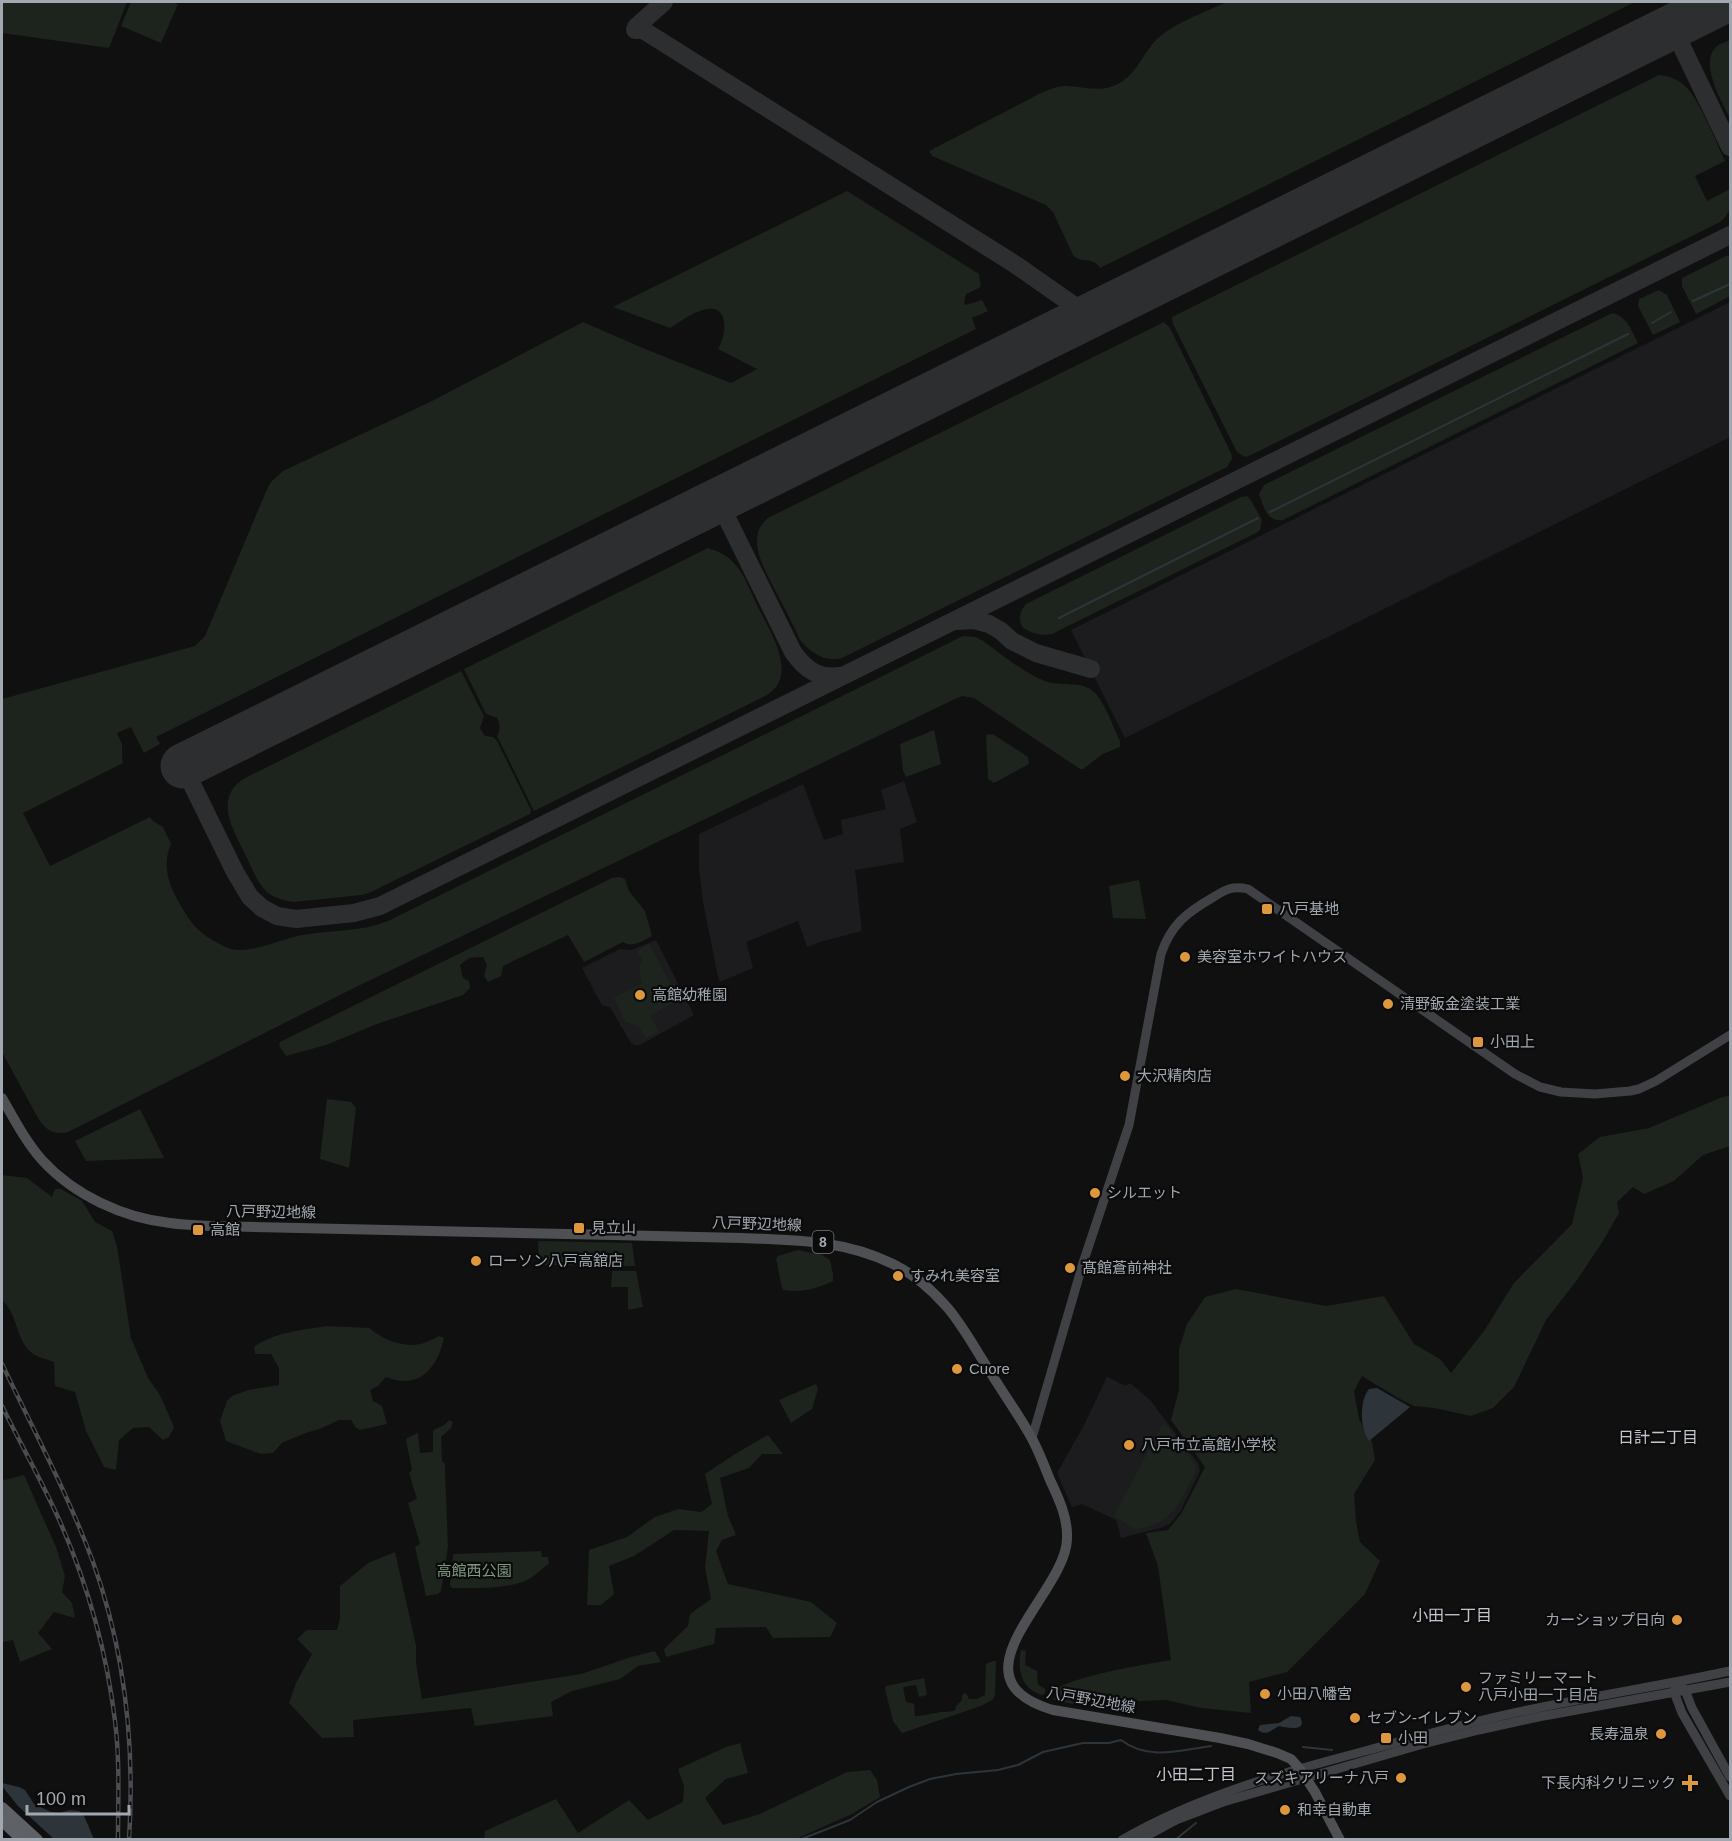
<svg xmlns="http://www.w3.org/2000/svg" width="1732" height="1841" font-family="Helvetica,'Noto Sans JP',sans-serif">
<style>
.built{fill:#1c1c1e}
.green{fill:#1d231d}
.water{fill:#2d353a}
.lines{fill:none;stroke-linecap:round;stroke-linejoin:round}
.stream{stroke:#2d353a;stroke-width:2}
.taxiway{stroke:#2d2e30;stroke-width:18}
.runway{stroke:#2d2e30;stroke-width:45}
.secondary{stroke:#3f4145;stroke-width:9}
.primary{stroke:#4e5054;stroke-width:10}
.highway{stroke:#5e6166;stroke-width:12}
.rail-casing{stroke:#4a4c50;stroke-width:4.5}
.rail{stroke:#0b0b0c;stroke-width:2;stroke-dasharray:7;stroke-linecap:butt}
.poi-dot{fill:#dd973c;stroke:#0b0b0c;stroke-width:2}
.labels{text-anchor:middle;stroke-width:4.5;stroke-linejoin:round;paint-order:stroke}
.shield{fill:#0b0b0c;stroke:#75797f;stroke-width:1.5}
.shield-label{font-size:14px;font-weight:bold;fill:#a2a8b0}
.poi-label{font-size:15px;fill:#a2a8b0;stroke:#0b0b0c;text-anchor:start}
.street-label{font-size:15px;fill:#a2a8b0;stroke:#0b0b0c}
.park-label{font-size:15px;fill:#7c9a7b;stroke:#0b0b0c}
.neighbourhood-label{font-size:16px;fill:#c3c7cd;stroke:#0b0b0c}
</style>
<rect width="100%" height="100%" fill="#101011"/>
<g class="built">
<polygon points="1730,302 1730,437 1125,738 1071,630"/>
<polygon points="904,781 917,822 900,829 904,862 855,870 862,931 823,941 807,947 798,921 746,942 753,968 720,982 718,977 703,902 699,869 699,834 803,784 824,840 843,834 841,820 886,809 881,790"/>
<polygon points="656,940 694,1015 640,1045 635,1045 631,1043 610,1007 602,1005 582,968 620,949 632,950"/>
<polygon points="1107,1377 1126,1386 1130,1383 1150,1400 1198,1463 1200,1471 1180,1512 1170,1524 1160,1528 1121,1538 1116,1520 1082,1504 1072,1507 1057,1473 1083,1427"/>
</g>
<g class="green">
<polygon points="2,2 127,2 109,48 2,33"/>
<polygon points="131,2 171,2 178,4 161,43 121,26"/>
<path d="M1227,2H1635L1100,268C1091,255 1082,265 1073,255L1053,212L1046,205L932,156L929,151L1041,93C1048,90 1055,87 1063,86C1082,85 1099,94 1118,84C1137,74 1142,54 1157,39C1172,24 1207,11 1227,2Z"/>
<path d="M1730,40V118C1722,102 1698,62 1717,46C1721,43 1727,42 1730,40Z"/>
<path d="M1659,75C1669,76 1678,79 1685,86C1699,99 1716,142 1725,161L1695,176L1707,201L1730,189C1731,203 1732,213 1720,222L1251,455L1245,457L1237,452L1173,324L1172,317Z"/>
<path d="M847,191L979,274L981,287L966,294L964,303L966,305L982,300L988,311L972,318L976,329L156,737L160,744L144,753L131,727L117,733L122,744V757L123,763L23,813L50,866L150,817L153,821L163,827L171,844C163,862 167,880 176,897C188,919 195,931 218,943C225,947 231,950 239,950C259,950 282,939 302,935C331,930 360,932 388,921L963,636L976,637L983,641C1003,655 1022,672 1045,681C1061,687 1081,680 1094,692C1105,702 1113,727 1120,741V747L1103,754L1083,769H1080L974,698L962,696L955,699L354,988L68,1132C55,1135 47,1131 39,1120L2,1052V699L195,646L205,636L268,487L271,482L283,471L432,401L583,322L645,349L731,383L757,369L718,349C727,334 730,302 703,310C691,313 680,322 670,328L613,307Z"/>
<polygon points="1730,255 1730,296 1696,314 1682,286 1682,278 1726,256"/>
<polygon points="1659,290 1667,295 1680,322 1653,335 1638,306 1639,299"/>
<path d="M1612,313C1627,316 1631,330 1638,343L1283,520C1266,522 1264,507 1259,494L1264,485Z"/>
<path d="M1164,322L1170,328L1231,453L1232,459L1227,467L842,658C825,663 810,652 800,640C793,624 785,609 777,594C767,573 743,538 768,518Z"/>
<path d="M1247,496L1250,499L1262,520L1260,530L1256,533L1052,634C1040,636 1034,634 1023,628C1018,619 1019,612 1026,604L1241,497Z"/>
<path d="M708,548C717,551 725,554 732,561C744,572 750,591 757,605C769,630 801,677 765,696L534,811L497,736C501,729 500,724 497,718L486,714L464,669Z"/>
<path d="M461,671L484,716L480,728L485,736L493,737L497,741L531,810L530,814L371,892L362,895L293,902C283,900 274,898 267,892C257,883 252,868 246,856C234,831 212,798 245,778Z"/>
<polygon points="934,730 941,764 906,777 903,770 900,744"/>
<polygon points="993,734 1028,757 1029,764 994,783 988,779 986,735"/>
<path d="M619,877L625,879L629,891L645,911L652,936C643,941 633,948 623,942L584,962L568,935L503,966L501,976L488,982L484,976L487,965L483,957L469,958L460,965L463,978L469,981L470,988L463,995L377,1024L326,1045L286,1056L279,1046L280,1042L612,878Z"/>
<polygon points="1139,880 1146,919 1113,918 1109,886"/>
<path d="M649,944L679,999L650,1016L659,1032L646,1038L638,1026L626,1022L614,998L642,983C639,974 638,969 642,960L637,951Z"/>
<path d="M1730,1095V1146L1703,1155L1674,1181L1644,1194L1633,1187L1617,1202L1619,1213L1603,1241L1577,1280L1546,1320L1514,1387L1493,1408L1471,1416L1434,1408L1414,1406L1398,1398L1362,1376L1354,1391L1359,1419L1372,1442L1375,1460L1354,1494L1356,1522L1360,1542L1380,1561L1365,1594L1287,1672L1249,1682L1251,1713L1201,1708L1166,1700L1072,1704L1054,1700L1056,1688C1093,1672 1132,1667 1171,1660L1158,1566L1146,1533L1168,1530L1181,1514L1205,1467L1171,1420L1179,1390V1349L1187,1324L1205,1297L1236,1289L1326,1306L1384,1296L1414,1344L1440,1359L1451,1373L1484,1331L1514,1283L1572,1224L1583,1178L1578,1154L1600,1137L1649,1128L1720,1098Z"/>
<polygon points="327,1099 351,1102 356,1108 349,1168 320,1159"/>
<polygon points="140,1109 164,1158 86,1161 75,1141"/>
<path d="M2,1175L27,1178L52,1197L55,1189H61L82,1201L95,1222L112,1231L117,1246L131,1338L148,1378L160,1395L174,1427L169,1437L163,1440L149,1427L133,1428L119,1440L116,1470L104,1467L86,1431L75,1392L55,1386L54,1362C47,1359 38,1358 32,1353C16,1341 18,1314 2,1300Z"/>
<polygon points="538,1241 632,1243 635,1266 539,1265"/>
<path d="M798,1250L822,1255L830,1260L833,1274V1281C816,1289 801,1293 783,1290C779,1279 779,1270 776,1259L778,1256Z"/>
<polygon points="612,1271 636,1271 643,1307 628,1310 628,1287 611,1287"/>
<path d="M327,1326L369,1328C382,1339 403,1348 420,1344C426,1343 433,1339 439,1336L444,1338C437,1369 419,1390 386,1377L378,1386L370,1390L373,1401L382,1406L387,1424L360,1430L355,1427L351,1420H339L322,1428L303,1434L282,1443L273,1453L261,1454L226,1441L220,1421L227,1401L232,1396L248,1390L279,1385V1368L271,1354H255L254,1347C275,1332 302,1330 327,1326Z"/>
<polygon points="816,1384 818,1389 812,1409 791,1423 779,1400"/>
<path d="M449,1420L453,1422L451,1428L441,1437L442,1461L445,1464V1471L448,1547L441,1591L438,1594L426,1596L415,1547L420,1544L408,1503L417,1499L409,1473L412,1470L406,1440L407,1438L418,1433L420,1453L433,1452V1431C438,1426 442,1429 449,1420Z"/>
<path d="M1162,1425H1166L1195,1464L1196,1471C1179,1502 1175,1524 1135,1529L1114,1516Z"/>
<polygon points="768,1435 783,1454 762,1454 749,1468 720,1478 728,1516 736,1535 722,1540 716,1551 728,1584 811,1602 837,1623 830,1637 773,1638 766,1627 716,1628 714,1644 666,1657 664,1649 688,1626 690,1614 711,1599 705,1568 709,1531 674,1530 634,1556 609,1566 614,1594 601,1605 587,1605 589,1550 627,1537 655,1517 678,1509 701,1512 712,1504 705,1474 735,1454"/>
<polygon points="24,1475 56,1547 65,1576 62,1592 72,1603 75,1618 54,1612 38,1633 52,1649 20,1662 13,1640 2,1642 2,1479 5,1480"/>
<path d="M541,1551L542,1557H548L549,1564C541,1569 533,1578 525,1581C505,1589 473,1588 452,1588L450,1585L453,1556L454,1554Z"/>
<polygon points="395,1552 416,1645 416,1663 422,1699 581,1674 631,1657 655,1651 661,1662 638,1666 620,1679 572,1691 551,1702 553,1716 475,1726 471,1708 353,1720 354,1737 322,1738 289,1703 296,1683 312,1654 297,1639 307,1630 337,1630 340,1618 340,1586 368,1563"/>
<path d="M1021,1650L1026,1651L1025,1665L1037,1671L1038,1684L1045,1689V1693L1042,1695C1021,1689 1017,1669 1021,1650Z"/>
<path d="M993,1661H996L995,1696L992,1700L981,1706L902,1733L893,1721L885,1689L886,1686L924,1678L927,1695L919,1697L916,1685L903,1687L906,1702L914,1704L915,1716C923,1716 928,1714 935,1713C943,1711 948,1713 955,1710L956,1706L962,1700V1695L966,1693L969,1699H977L985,1695L986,1664Z"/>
<polygon points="740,1743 748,1773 726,1779 705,1798 723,1825 760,1814 847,1772 870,1770 877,1780 880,1797 852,1814 796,1839 484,1839 485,1831 556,1799 578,1833 629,1800 648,1820 683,1802 684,1786 678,1769 726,1747"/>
</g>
<g class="water">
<path d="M1377,1388L1410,1407L1369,1441C1360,1428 1359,1401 1369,1389Z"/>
<path d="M1291,1716L1300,1717C1308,1732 1287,1728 1279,1726C1272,1729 1267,1737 1258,1730L1260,1725L1279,1723Z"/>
<polygon points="2,1783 19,1787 25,1790 34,1804 51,1812 59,1813 70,1810 79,1811 84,1816 94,1839 54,1839 18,1806 2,1786"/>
</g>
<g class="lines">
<g class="stream">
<polyline points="1693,301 1730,284"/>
<polyline points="1652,323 1671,312"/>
<polyline points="1270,512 1628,334"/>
<polyline points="1059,618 1258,518"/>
<polyline points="1303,1747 1332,1750"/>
<path d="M799,1840L850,1820L877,1802L909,1787L930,1779L956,1774L998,1770L1018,1765L1043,1752L1083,1743H1109L1121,1740C1148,1761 1181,1750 1211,1746"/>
<polyline points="1175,1840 1196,1823"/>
</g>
<g class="taxiway">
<polyline points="1672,26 1730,147"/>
<polyline points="636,27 664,2"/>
<polyline points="635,30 643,30 1016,265 1089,316"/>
<path d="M718,500L793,652C805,669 818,679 840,676"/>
<polyline points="956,621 974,620 989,624 1001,631 1012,641 1036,653 1091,669"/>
<polyline points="183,766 235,872 250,897 262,908 277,916 296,919 354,913 380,906 1730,235"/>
</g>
<polyline class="runway" points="183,766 1722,2"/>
<g class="secondary">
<path d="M1032,1438L1083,1263L1129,1125L1161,954C1171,925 1186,913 1212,898C1225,890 1232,885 1248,889L1515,1074L1540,1087L1561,1092L1595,1094L1630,1091L1639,1089L1656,1081L1730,1035"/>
<polyline points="1730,1777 1692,1708 1685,1690 1677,1682 1674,1692 1682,1713 1730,1796"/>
<path d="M1122,1840C1198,1796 1281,1773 1365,1751C1421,1736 1477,1720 1533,1709C1599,1695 1665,1685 1730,1671"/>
<polyline points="1139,1840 1176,1820 1223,1802 1423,1744 1479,1730 1538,1717 1730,1682"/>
</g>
<path class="primary" d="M2,1098C14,1119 26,1142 42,1160C74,1195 123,1218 170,1223C183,1225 198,1225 211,1226C345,1229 479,1232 613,1235C656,1236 699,1237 742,1238C796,1240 844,1240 893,1264C913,1274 931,1289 946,1306C962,1324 974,1347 987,1367C1001,1390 1017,1412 1030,1435C1038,1449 1044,1465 1050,1480C1059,1499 1068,1518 1067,1539C1066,1594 945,1678 1053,1710L1220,1738L1248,1744L1277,1753L1291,1759L1299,1768L1315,1792L1340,1840"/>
<g class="highway">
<polyline points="2,1808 37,1840"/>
<polyline points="2,1820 23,1840"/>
</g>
<g class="rail-casing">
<g id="rail">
<path d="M2,1364C33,1429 68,1494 93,1562C125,1651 135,1745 129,1840"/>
<path d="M2,1406C21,1445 43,1483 61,1524C88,1586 107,1654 115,1721C120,1760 118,1800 118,1840"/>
</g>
</g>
<use href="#rail" class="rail"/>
</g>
<g class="poi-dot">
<rect x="1261" y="903" width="12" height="12" rx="3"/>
<circle cx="1185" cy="957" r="6"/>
<circle cx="640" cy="995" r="6"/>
<circle cx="1388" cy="1004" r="6"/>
<rect x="1472" y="1036" width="12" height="12" rx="3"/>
<circle cx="1125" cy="1076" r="6"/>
<circle cx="1095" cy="1193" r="6"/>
<rect x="573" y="1222" width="12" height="12" rx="3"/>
<rect x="192" y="1224" width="12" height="12" rx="3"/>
<circle cx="476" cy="1261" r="6"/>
<circle cx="1070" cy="1268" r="6"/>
<circle cx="898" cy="1276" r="6"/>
<circle cx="957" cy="1369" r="6"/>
<circle cx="1129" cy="1445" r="6"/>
<circle cx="1677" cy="1620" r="6"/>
<circle cx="1466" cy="1687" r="6"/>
<circle cx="1265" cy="1694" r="6"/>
<circle cx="1355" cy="1718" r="6"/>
<circle cx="1661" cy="1734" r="6"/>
<rect x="1380" y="1732" width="12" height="12" rx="3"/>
<circle cx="1401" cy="1778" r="6"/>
<path d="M1687 1774h6v6h6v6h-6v6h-6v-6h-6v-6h6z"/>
<circle cx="1285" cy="1810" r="6"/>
</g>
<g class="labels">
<rect class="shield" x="812.5" y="1231" width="21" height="22" rx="4.5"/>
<g class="shield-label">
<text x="823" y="1247">8</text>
</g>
<g class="poi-label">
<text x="1279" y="914">八戸基地</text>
<text x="1197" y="962">美容室ホワイトハウス</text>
<text x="652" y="1000">高館幼稚園</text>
<text x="1400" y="1009">清野鈑金塗装工業</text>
<text x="1490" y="1047">小田上</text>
<text x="1137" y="1081">大沢精肉店</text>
<text x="1107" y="1198">シルエット</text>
<text x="591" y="1233">見立山</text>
<text x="210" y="1235">高館</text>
<text x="488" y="1266">ローソン八戸高舘店</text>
<text x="1082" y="1273">髙館蒼前神社</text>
<text x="910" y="1281">すみれ美容室</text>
<text x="969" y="1374">Cuore</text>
<text x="1141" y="1450">八戸市立高館小学校</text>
<text x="1665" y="1625" text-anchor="end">カーショップ日向</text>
<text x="1478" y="1683">ファミリーマート<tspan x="1478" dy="17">八戸小田一丁目店</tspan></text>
<text x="1277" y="1699">小田八幡宮</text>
<text x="1367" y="1723">セブン-イレブン</text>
<text x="1649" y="1739" text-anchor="end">長寿温泉</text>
<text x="1398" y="1743">小田</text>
<text x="1389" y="1783" text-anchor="end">スズキアリーナ八戸</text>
<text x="1676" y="1788" text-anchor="end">下長内科クリニック</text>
<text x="1297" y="1815">和幸自動車</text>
</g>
<g class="street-label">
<text transform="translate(271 1212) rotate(1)" y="5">八戸野辺地線</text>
<text transform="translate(757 1224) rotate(2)" y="5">八戸野辺地線</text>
<text transform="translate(1091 1700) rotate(10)" y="5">八戸野辺地線</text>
</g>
<g class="park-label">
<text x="474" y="1576">高館西公園</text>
</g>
<g class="neighbourhood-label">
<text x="1658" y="1443">日計二丁目</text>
<text x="1452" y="1621">小田一丁目</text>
<text x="1196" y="1780">小田二丁目</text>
</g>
</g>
<rect width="1732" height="1841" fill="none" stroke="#a2a8b0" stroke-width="6"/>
<path d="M27 1805v9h102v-9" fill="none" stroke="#a2a8b0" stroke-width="3"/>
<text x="36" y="1805" font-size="18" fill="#a2a8b0" stroke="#0b0b0c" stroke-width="4.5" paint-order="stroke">100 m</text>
</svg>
